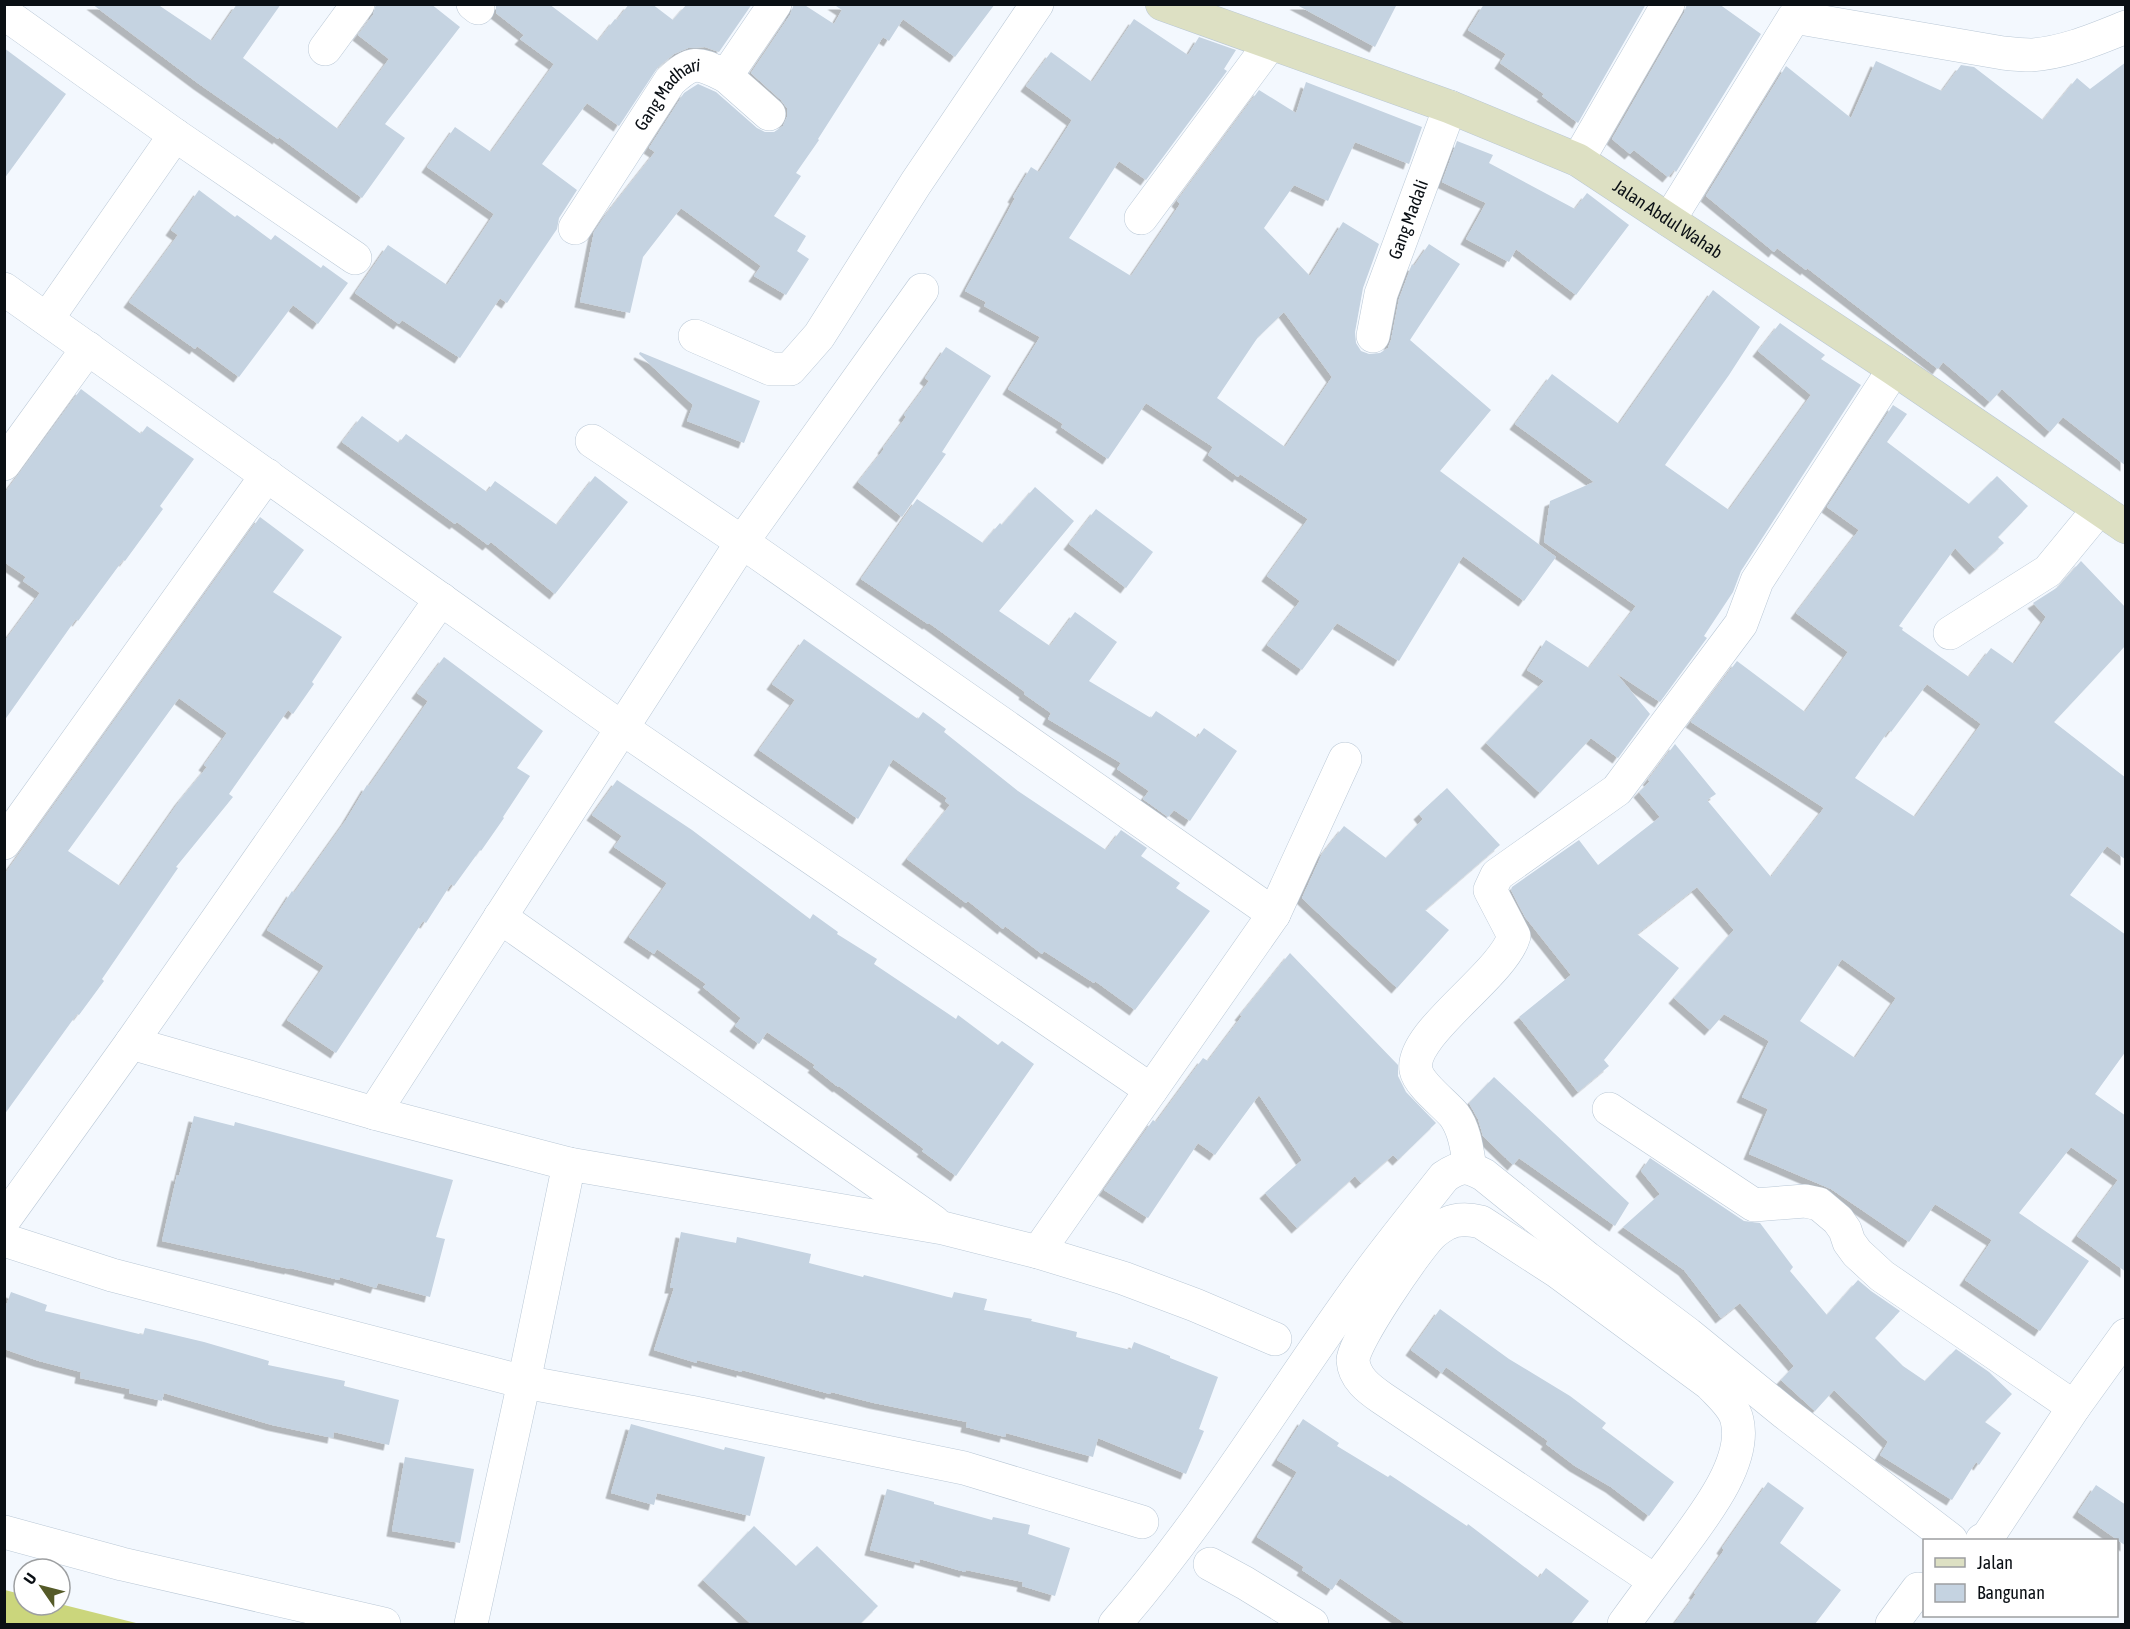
<svg xmlns="http://www.w3.org/2000/svg" width="2130" height="1629" font-family="'Asap Condensed',sans-serif">
<style>
.green{fill:#cbd67c}
.building{fill:#c5d3e1;fill-rule:evenodd;filter:url(#shadow)}
.lines{fill:none;stroke-linecap:round;stroke-linejoin:round}
.street-casing{stroke:#bac8d6;stroke-width:34}
.secondary-casing{stroke:#bac8d6;stroke-width:34}
.street{stroke:#fff;stroke-width:33}
.secondary{stroke:#dde0c3;stroke-width:33}
.labels{text-anchor:middle;stroke-width:6;stroke-linejoin:round;paint-order:stroke}
.street-label{font-size:18px;fill:#0a0f14;stroke:#fff}
</style>
<defs>
<filter id="shadow"><feDropShadow dx="-5.5" dy="5.5" stdDeviation="0" flood-color="#0004"/></filter>
</defs>
<rect width="100%" height="100%" fill="#f3f8fe"/>
<polygon class="green" points="5,1590 24,1595 24,1605 60,1604 140,1624 5,1624"/>
<g class="building">
<polygon points="92,4 157,4 212,41 237,4 281,4 243,58 338,129 389,59 358,35 373,15 376,4 431,4 460,27 385,124 405,138 362,198 279,137 278,139 199,84"/>
<polygon points="496,4 549,4 598,41 615,19 617,20 629,4 652,4 673,20 687,4 752,4 719,52 705,47 688,48 674,54 658,67 619,126 587,103 542,164 577,190 559,218 557,229 507,303 500,298 460,358 402,320 399,324 355,293 388,245 447,285 494,214 427,167 455,127 491,152 554,64 520,39 524,35 496,13"/>
<polygon points="794,4 803,4 834,24 842,10 833,4 995,4 955,57 903,19 889,41 883,37 818,139 819,140 796,173 801,176 774,216 806,236 797,251 809,259 786,295 754,276 761,266 681,208 643,257 630,313 580,302 594,232 607,213 655,152 649,148 684,93 690,89 698,84 716,92 757,128 765,132 774,132 783,126 787,117 787,108 781,100 751,73 790,15"/>
<polygon points="1295,4 1397,4 1375,47"/>
<polygon points="1484,4 1646,4 1578,123 1542,96 1544,94 1500,63 1506,54 1468,30"/>
<polygon points="1687,4 1719,4 1761,34 1676,172 1674,170 1668,177 1634,150 1630,154 1612,139 1684,13"/>
<path d="M1134,19L1188,55L1199,37L1236,50L1224,69L1227,71L1146,180L1119,161L1069,238L1131,276L1180,204L1177,201L1259,90L1296,113L1306,82L1422,127L1409,164L1355,142L1328,201L1294,185L1264,228L1310,276L1343,222L1379,244L1363,288L1355,332L1356,343L1361,351L1369,354L1380,353L1388,348L1391,340L1399,299L1412,264L1414,266L1429,244L1460,264L1410,340L1491,410L1440,471L1556,557L1524,601L1463,556L1399,661L1337,623L1302,670L1267,645L1300,601L1267,576L1308,519L1240,474L1238,477L1208,455L1213,447L1146,403L1108,459L1061,427L1063,424L1008,389L1040,337L984,306L986,302L965,291L1015,198L1013,197L1031,167L1039,172L1072,120L1026,86L1051,52L1092,82ZM1284,312L1332,377L1285,447L1217,398L1258,337Z"/>
<polygon points="4,48 66,94 4,179"/>
<polygon points="1876,61 1942,91 1961,65 1974,67 2043,120 2077,78 2090,89 2126,62 2126,466 2063,417 2050,432 2002,389 1990,402 1943,362 1938,369 1807,268 1806,270 1777,248 1774,252 1706,196 1786,66 1851,118"/>
<polygon points="1457,141 1493,155 1489,163 1575,209 1587,193 1629,225 1576,295 1516,249 1509,262 1466,239 1486,203 1442,182"/>
<polygon points="199,190 235,217 237,215 271,240 275,235 321,268 323,265 348,283 318,324 293,305 239,377 197,346 195,349 129,302 178,235 171,230"/>
<polygon points="1713,290 1760,327 1729,375 1665,465 1729,510 1811,395 1758,351 1780,323 1825,355 1821,359 1861,385 1741,571 1733,592 1704,636 1707,638 1660,702 1616,673 1650,714 1618,758 1591,738 1540,793 1486,743 1544,681 1527,670 1546,640 1589,668 1636,606 1544,542 1550,501 1594,482 1515,424 1552,374 1619,424"/>
<polygon points="946,347 991,376 942,452 946,454 902,517 858,482 884,449 883,448 906,417 904,415 929,381 925,378"/>
<polygon points="640,352 760,401 744,443 687,421 693,405 639,354"/>
<polygon points="81,389 141,434 147,426 194,459 160,506 163,509 125,561 123,560 78,621 76,619 4,721 4,642 40,593 23,581 26,577 4,562 4,494"/>
<path d="M1893,405L1907,414L1887,442L1969,504L1997,476L2028,506L1998,537L2004,543L1975,569L1955,548L1899,626L1903,628L1902,630L1969,677L1991,648L2014,664L2046,617L2033,603L2058,587L2081,561L2126,608V645L2054,722L2126,778V860L2107,846L2070,895L2126,935V1051L2095,1094L2126,1116V1272L2077,1236L2118,1180L2071,1147L2019,1213L2089,1261L2040,1331L1965,1280L1992,1240L1935,1204L1909,1242L1831,1189L1749,1154L1768,1109L1742,1097L1769,1041L1724,1014L1710,1030L1674,998L1734,930L1697,887L1637,934L1679,968L1604,1060L1609,1066L1578,1092L1519,1017L1571,975L1525,917L1511,890L1512,887L1579,840L1598,865L1660,817L1639,792L1650,781L1648,780L1675,744L1716,794L1707,800L1771,877L1824,808L1691,722L1737,661L1805,712L1848,652L1796,613L1859,530L1827,507ZM1927,684L1981,724L1915,817L1855,778L1889,730L1891,732ZM1842,959L1896,998L1855,1058L1800,1021Z"/>
<polygon points="362,416 399,443 406,434 487,492 495,481 557,525 595,476 628,502 555,594 491,542 488,545 457,522 455,524 342,442"/>
<polygon points="1035,487 1074,521 999,611 1050,646 1075,612 1117,642 1089,681 1151,718 1156,711 1197,738 1204,728 1237,751 1190,821 1174,810 1168,817 1143,799 1149,791 1117,769 1121,763 1048,719 1051,713 1024,694 1025,692 929,623 928,624 861,579 917,499 983,543 1000,523 1002,525"/>
<polygon points="1096,509 1153,552 1126,588 1069,544"/>
<path d="M260,517L304,550L273,592L342,637L312,682L314,684L293,714L288,710L229,794L233,797L176,867L178,868L102,979L104,981L79,1015L77,1014L4,1115V875ZM179,698L227,733L204,765L207,767L180,800L120,886L68,851Z"/>
<polygon points="804,639 918,719 923,712 946,729 944,732 1018,791 1106,850 1121,830 1147,848 1141,856 1180,883 1176,888 1210,911 1135,1010 1095,981 1094,983 1044,951 1042,954 1005,926 1003,929 968,901 966,903 907,859 950,805 945,801 947,798 893,759 858,819 759,750 795,700 772,684"/>
<polygon points="444,657 543,731 517,768 530,776 503,817 504,818 481,851 480,850 454,886 451,884 426,923 423,921 336,1053 287,1020 324,966 267,930 292,891 294,893 346,820 367,785 369,786 428,701 417,693"/>
<polygon points="617,780 692,830 810,919 813,914 838,932 837,934 877,959 874,964 956,1019 958,1015 998,1045 1002,1041 1034,1064 956,1176 922,1151 924,1149 839,1086 838,1087 813,1067 815,1065 767,1032 759,1044 735,1026 741,1018 703,987 706,984 657,949 654,954 629,937 667,883 614,847 622,836 592,815"/>
<polygon points="1447,788 1500,845 1425,910 1449,930 1397,988 1302,898 1322,854 1344,826 1386,858 1423,819 1419,814"/>
<polygon points="1290,953 1398,1065 1398,1076 1406,1092 1436,1123 1398,1160 1393,1155 1361,1183 1355,1176 1297,1228 1265,1193 1302,1160 1259,1095 1215,1155 1198,1143 1148,1218 1104,1190 1153,1120 1156,1122 1203,1058 1208,1061 1242,1016 1240,1015"/>
<polygon points="1494,1077 1629,1203 1615,1226 1519,1158 1513,1165 1483,1136 1478,1119 1469,1103"/>
<polygon points="194,1116 234,1126 235,1122 453,1180 436,1237 445,1239 430,1297 378,1283 376,1288 340,1277 339,1280 290,1268 290,1269 162,1241 177,1175 179,1176"/>
<polygon points="1650,1158 1744,1221 1760,1223 1793,1267 1790,1271 1827,1315 1858,1280 1871,1291 1900,1311 1875,1338 1903,1366 1925,1381 1956,1349 1989,1372 2012,1394 1985,1422 2001,1433 1979,1465 1976,1462 1952,1500 1880,1455 1888,1442 1834,1390 1815,1411 1781,1380 1794,1366 1740,1303 1721,1318 1684,1270 1623,1227 1660,1194 1641,1171"/>
<polygon points="681,1232 736,1243 737,1237 811,1254 809,1263 863,1277 864,1275 952,1298 954,1292 987,1299 984,1310 1032,1319 1031,1321 1077,1332 1076,1337 1131,1350 1134,1342 1170,1356 1170,1358 1218,1377 1199,1429 1204,1431 1186,1474 1098,1438 1093,1457 1006,1433 1005,1437 966,1427 967,1422 874,1403 831,1392 830,1394 742,1370 742,1372 697,1360 697,1363 654,1350 674,1288 670,1288"/>
<polygon points="11,1292 47,1305 45,1311 143,1335 145,1328 204,1342 269,1361 268,1365 345,1381 344,1386 399,1400 389,1445 334,1432 333,1438 272,1425 164,1393 162,1401 129,1393 130,1389 80,1378 81,1372 39,1361 4,1349 4,1311"/>
<polygon points="1440,1309 1509,1359 1570,1396 1606,1423 1602,1428 1674,1482 1649,1516 1611,1487 1575,1466 1546,1444 1548,1441 1446,1367 1442,1373 1411,1350"/>
<polygon points="1303,1419 1339,1443 1337,1446 1388,1477 1390,1475 1467,1526 1468,1524 1539,1578 1546,1568 1589,1601 1571,1624 1406,1624 1340,1578 1332,1590 1302,1570 1304,1567 1257,1537 1297,1472 1277,1460"/>
<polygon points="631,1424 724,1450 725,1447 765,1457 750,1516 657,1493 654,1505 611,1493"/>
<polygon points="405,1457 474,1469 460,1543 392,1531"/>
<polygon points="1768,1482 1804,1508 1780,1543 1841,1590 1815,1624 1674,1624 1696,1594 1694,1593 1724,1550 1722,1548"/>
<polygon points="2096,1485 2126,1505 2126,1546 2078,1512"/>
<polygon points="887,1489 934,1502 934,1504 992,1520 993,1517 1030,1525 1028,1534 1070,1548 1055,1596 1022,1586 1023,1582 966,1570 965,1572 920,1559 919,1563 870,1550"/>
<polygon points="754,1526 796,1566 817,1546 878,1606 860,1624 751,1624 703,1580"/>
</g>
<g class="lines">
<g class="street-casing">
<g id="street">
<polyline points="473,4 478,8"/>
<polyline points="4,13 175,135 355,258"/>
<polyline points="325,49 358,4"/>
<polyline points="726,76 769,114"/>
<polyline points="1578,160 1668,4"/>
<polyline points="1141,218 1270,44"/>
<path d="M1669,220L1794,17L2003,53C2012,54 2022,55 2031,55C2064,53 2096,39 2126,27"/>
<path id="s1" d="M575,228L670,81C694,59 698,63 726,76L775,4"/>
<polyline points="4,289 622,728 1151,1090"/>
<polyline points="47,319 175,135"/>
<polyline points="695,336 771,369 790,369 819,336 916,183 1037,4"/>
<path id="s2" d="M1373,336L1381,294L1450,107"/>
<polyline points="592,441 742,542 1274,914 1038,1252"/>
<polyline points="4,464 88,348"/>
<polyline points="1950,633 2048,571 2099,509"/>
<polyline points="4,843 267,475"/>
<polyline points="1274,914 1345,759"/>
<polyline points="500,917 934,1222"/>
<polyline points="131,1043 374,1113 569,1164"/>
<polyline points="1609,1109 1754,1205 1805,1201 1819,1204 1838,1220 1845,1230 1849,1242 1857,1253 1882,1276 2074,1407"/>
<polyline points="374,1113 742,542 922,290"/>
<path d="M1470,1168C1467,1150 1465,1130 1454,1115C1444,1103 1419,1085 1416,1070C1409,1034 1503,975 1514,936L1490,890L1497,875L1617,790L1741,624L1757,581L1894,369"/>
<polyline points="4,1220 131,1043 441,599"/>
<polyline points="4,1240 112,1275 524,1382 690,1412 964,1468 1142,1522"/>
<polyline points="4,1532 122,1564 384,1624"/>
<polyline points="1982,1540 1987,1538 2074,1407 2126,1335"/>
<polyline points="1210,1564 1245,1583 1312,1624"/>
<polyline points="471,1624 524,1382 569,1164 943,1228 1038,1252 1123,1278 1195,1305 1275,1339"/>
<path d="M1115,1624C1209,1516 1281,1393 1366,1277C1391,1243 1418,1210 1444,1177C1461,1165 1467,1166 1484,1175L1587,1258L1688,1334L1785,1413L1951,1540"/>
<path d="M1624,1624C1640,1602 1656,1580 1673,1558C1697,1524 1748,1465 1737,1420C1734,1406 1719,1394 1710,1384L1558,1272L1481,1222C1469,1219 1458,1218 1446,1224C1441,1227 1435,1231 1431,1235C1416,1250 1353,1342 1353,1360C1354,1378 1369,1389 1382,1398L1655,1581"/>
<polyline points="1892,1624 1918,1589"/>
</g>
</g>
<g class="secondary-casing">
<g id="secondary">
<path id="s3" d="M1162,4L1450,107L1578,160L1894,369L2126,527"/>
</g>
</g>
<use href="#street" class="street"/>
<use href="#secondary" class="secondary"/>
</g>
<g class="labels">
<g class="street-label">
<text dy="6" stroke="none"><textPath href="#s1" startOffset="164">Gang Madhari</textPath></text>
<text dy="6" stroke="none"><textPath href="#s3" startOffset="552">Jalan Abdul Wahab</textPath></text>
<text dy="6" stroke="none"><textPath href="#s2" startOffset="122">Gang Madali</textPath></text>
</g>
</g>
<rect width="2130" height="1629" fill="none" stroke="#0a0f14" stroke-width="12"/>
<rect x="1923" y="1539" width="195" height="78" fill="#ffffff" stroke="#9d9fa1" stroke-width="1.5"/>
<rect x="1935" y="1558" width="30" height="9" fill="#dde0c3" stroke="#9d9fa1" stroke-width="1.5"/>
<text x="1977" y="1569" font-size="18" fill="#0a0f14">Jalan</text>
<rect x="1935" y="1584" width="30" height="18" fill="#c5d3e1" stroke="#9d9fa1" stroke-width="1.5"/>
<text x="1977" y="1599" font-size="18" fill="#0a0f14">Bangunan</text>
<g transform="translate(42 1587) rotate(305)"><circle r="28" fill="#ffffff" stroke="#9d9fa1" stroke-width="1.5"/>
<path d="M0-4.5L10 22L0 15L-10 22Z" fill="#555a28"/>
<text y="-9" font-size="16" font-weight="bold" text-anchor="middle" fill="#0a0f14">U</text>
</g>
</svg>
